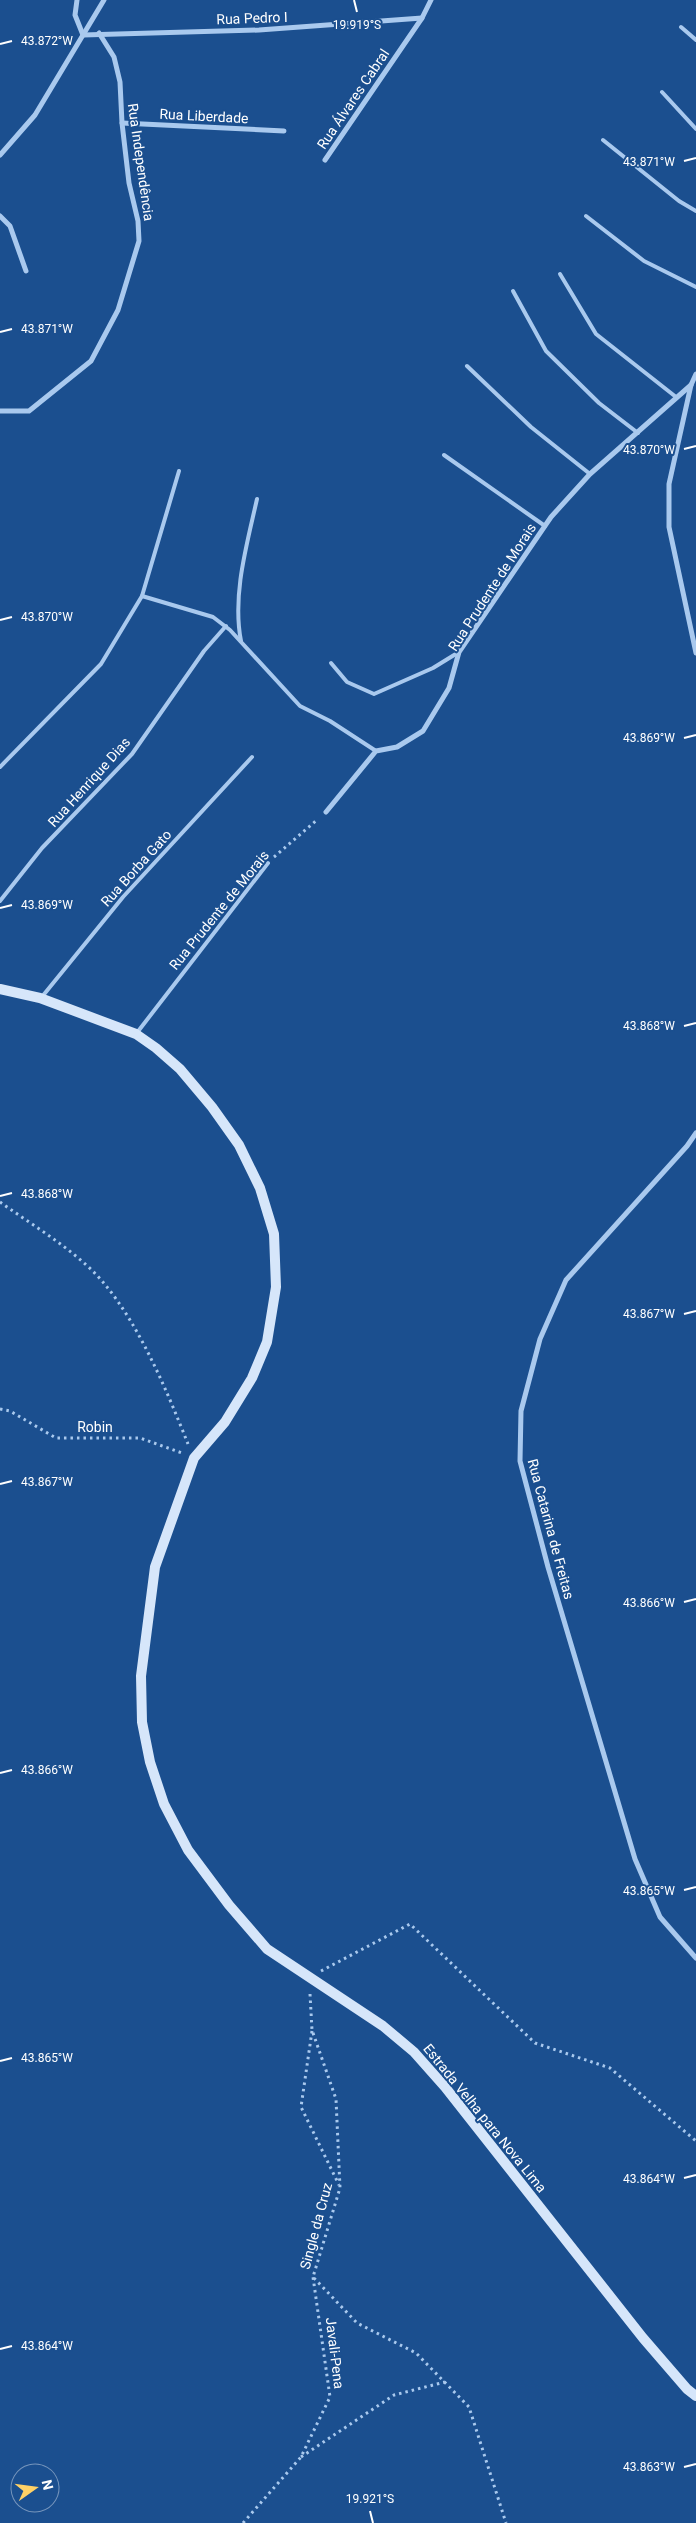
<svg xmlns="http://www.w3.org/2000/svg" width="696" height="2523" font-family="Roboto,sans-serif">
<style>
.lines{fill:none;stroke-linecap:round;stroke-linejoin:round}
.path{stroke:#a9c9ee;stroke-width:3;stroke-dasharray:2.5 4;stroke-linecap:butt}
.lane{stroke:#a9c9ee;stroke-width:4}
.street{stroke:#a9c9ee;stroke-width:5}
.secondary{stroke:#d6e6fa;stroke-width:10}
.ticks{fill:none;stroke:#fff;stroke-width:2}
.labels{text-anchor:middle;stroke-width:4;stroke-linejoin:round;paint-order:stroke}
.street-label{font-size:14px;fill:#fff;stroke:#1b4f8f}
.ticks-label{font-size:12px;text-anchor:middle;fill:#fff;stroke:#1b4f8f;stroke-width:4;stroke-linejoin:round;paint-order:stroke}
</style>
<rect width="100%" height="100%" fill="#1b4f8f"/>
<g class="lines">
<g class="path">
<polyline points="274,857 318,819"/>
<path d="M0,1202C28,1222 58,1240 84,1263C131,1303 165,1386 188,1444"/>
<polyline points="0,1409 10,1411 56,1438 140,1438 182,1453"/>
<polyline points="321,1971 410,1924 535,2043 610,2068 696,2141"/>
<polyline points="310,1994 312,2030 336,2099 340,2188 313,2277 357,2323 416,2353 469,2407 506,2523"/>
<polyline points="312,2031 301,2107 339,2185"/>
<polyline points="301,2457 394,2395 445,2382"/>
<polyline points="243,2523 301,2457 330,2397 313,2277"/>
</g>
<g class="lane">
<polyline points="681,27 696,40"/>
<polyline points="662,92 696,129"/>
<polyline points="603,140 679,201 696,211"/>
<polyline points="586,216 644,261 696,287"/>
<polyline points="560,274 596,334 676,397"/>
<polyline points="513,291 546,351 599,403 638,433"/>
<polyline points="467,366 531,427 590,474"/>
<polyline points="444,455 545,526"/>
<polyline points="142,596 213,617 230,630 300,706 330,721 376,751"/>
<path d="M241,641C232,595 247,544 257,499"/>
<polyline points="331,663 347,682 374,694 433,668 459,652"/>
<polyline points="0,767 101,664 142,596 179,471"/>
<polyline points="0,901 42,848 132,754 204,651 226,626"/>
<polyline points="41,998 123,897 252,757"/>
<polyline points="136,1034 268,863"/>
</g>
<g class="street">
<polyline points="77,0 75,15 83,35 259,30 422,18"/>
<polyline points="122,123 284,131"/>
<polyline points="0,155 35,115 104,0"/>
<polyline points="325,160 422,18 431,0"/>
<polyline points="0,216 10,226 26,271"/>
<polyline points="696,374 691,385 669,484 669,527 696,653"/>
<polyline points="0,411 29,411 91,361 118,310 139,241 138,221 129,183 122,123 120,82 114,57 99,33"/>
<polyline points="326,812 376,751 397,747 423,731 449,688 459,652 551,517 590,474 691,385"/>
<polyline points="696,1133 687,1146 566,1280 540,1339 521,1411 520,1461 548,1567 635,1859 660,1917 696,1958"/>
</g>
<polyline class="secondary" points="0,989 40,998 136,1034 156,1048 180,1069 212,1107 239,1145 260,1188 274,1234 276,1287 267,1342 252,1378 225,1422 194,1458 155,1567 141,1676 142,1722 150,1762 164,1804 188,1850 229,1905 267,1949 383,2026 414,2052 445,2087 643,2338 687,2389 696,2396"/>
</g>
<path class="ticks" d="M354,0L357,12M0,44L12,41M684,161L696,158M0,332L12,329M684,449L696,446M0,620L12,617M684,738L696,735M0,908L12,905M684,1026L696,1023M0,1196L12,1193M684,1314L696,1311M0,1484L12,1481M684,1602L696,1599M0,1773L12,1770M684,1890L696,1887M0,2061L12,2058M684,2178L696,2175M0,2349L12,2346M684,2467L696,2464M370,2511L373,2523"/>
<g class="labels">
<g class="street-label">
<text transform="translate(252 18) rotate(-2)" y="5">Rua Pedro I</text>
<text transform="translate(353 99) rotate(-56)" y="5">Rua Álvares Cabral</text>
<text transform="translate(204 116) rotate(3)" y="5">Rua Liberdade</text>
<text transform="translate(141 162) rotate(82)" y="5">Rua Independência</text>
<text transform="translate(492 587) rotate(-57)" y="5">Rua Prudente de Morais</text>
<text transform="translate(89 782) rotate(-48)" y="5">Rua Henrique Dias</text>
<text transform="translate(136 868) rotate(-48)" y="5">Rua Borba Gato</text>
<text transform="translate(219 910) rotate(-51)" y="5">Rua Prudente de Morais</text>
<text x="95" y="1432">Robin</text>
<text transform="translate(551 1529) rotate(75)" y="5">Rua Catarina de Freitas</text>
<text transform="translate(485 2118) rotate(51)" y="5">Estrada Velha para Nova Lima</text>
<text transform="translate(316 2226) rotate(-75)" y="5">Single da Cruz</text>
<text transform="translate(335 2353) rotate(83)" y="5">Javali-Pena</text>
</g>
</g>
<g class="ticks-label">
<text x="357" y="29">19.919°S</text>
<text x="47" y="45">43.872°W</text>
<text x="649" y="166">43.871°W</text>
<text x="47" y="333">43.871°W</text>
<text x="649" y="454">43.870°W</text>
<text x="47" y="621">43.870°W</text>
<text x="649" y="742">43.869°W</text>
<text x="47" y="909">43.869°W</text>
<text x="649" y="1030">43.868°W</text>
<text x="47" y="1198">43.868°W</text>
<text x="649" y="1318">43.867°W</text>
<text x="47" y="1486">43.867°W</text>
<text x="649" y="1607">43.866°W</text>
<text x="47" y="1774">43.866°W</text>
<text x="649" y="1895">43.865°W</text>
<text x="47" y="2062">43.865°W</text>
<text x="649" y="2183">43.864°W</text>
<text x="47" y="2350">43.864°W</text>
<text x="649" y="2471">43.863°W</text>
<text x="370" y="2503">19.921°S</text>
</g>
<g transform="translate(35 2488) rotate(76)"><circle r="24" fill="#1b4f8f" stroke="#7695bc"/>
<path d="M0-4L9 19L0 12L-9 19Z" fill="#ffd166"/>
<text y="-8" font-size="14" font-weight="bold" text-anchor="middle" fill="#ffffff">N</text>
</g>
</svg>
